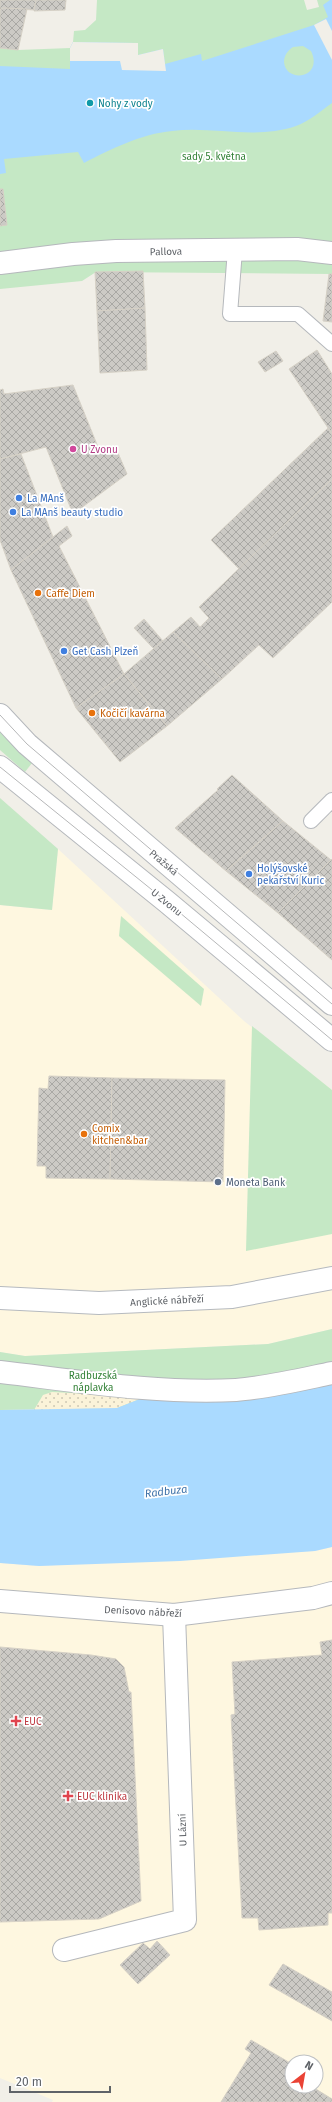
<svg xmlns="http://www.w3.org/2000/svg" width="332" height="2102" font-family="'Fira Sans',sans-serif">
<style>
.commercial{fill:#fef7e0;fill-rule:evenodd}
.green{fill:#c5e8c5}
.sand{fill:url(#sand-dots)}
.water{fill:#aadaff;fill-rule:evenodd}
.pier{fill:#f1efe8}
.building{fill:url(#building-cross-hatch);stroke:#d6d1c6}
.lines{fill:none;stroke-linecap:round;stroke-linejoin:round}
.lane-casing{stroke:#b5b8bc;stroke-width:16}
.street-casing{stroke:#b5b8bc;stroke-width:24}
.secondary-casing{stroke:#b6babf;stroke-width:24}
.lane{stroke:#fff;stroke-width:14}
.street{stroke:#fff;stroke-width:22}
.secondary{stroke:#fff;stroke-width:22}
.tram{stroke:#b6b7b8;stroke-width:1}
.culture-dot{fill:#0f9aa8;stroke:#fff;stroke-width:1.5}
.hotel-dot{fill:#d1479c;stroke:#fff;stroke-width:1.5}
.shop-dot{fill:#3f7fe0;stroke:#fff;stroke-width:1.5}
.food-dot{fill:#e8710a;stroke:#fff;stroke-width:1.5}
.service-dot{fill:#5c6f8a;stroke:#fff;stroke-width:1.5}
.health-dot{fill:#e0444e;stroke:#fff;stroke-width:1.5}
.labels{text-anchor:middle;stroke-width:3.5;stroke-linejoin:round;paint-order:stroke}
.culture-label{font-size:10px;fill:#0d838f;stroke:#fff;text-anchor:start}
.park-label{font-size:10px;fill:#348238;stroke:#fff}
.street-label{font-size:10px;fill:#5f6368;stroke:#fff}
.hotel-label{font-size:10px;fill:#b23c85;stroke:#fff;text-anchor:start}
.shop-label{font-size:10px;fill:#366cbe;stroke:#fff;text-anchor:start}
.food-label{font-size:10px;fill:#c56008;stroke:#fff;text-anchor:start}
.service-label{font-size:10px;fill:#4e5e75;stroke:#fff;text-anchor:start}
.health-label{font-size:10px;fill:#be3a42;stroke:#fff;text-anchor:start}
.water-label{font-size:11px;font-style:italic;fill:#4174aa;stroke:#fff}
</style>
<defs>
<pattern id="sand-dots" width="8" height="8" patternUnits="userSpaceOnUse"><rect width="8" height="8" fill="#fbf3d9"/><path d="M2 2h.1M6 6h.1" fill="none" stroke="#cec8b4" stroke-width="1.8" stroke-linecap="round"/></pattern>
<pattern id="building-cross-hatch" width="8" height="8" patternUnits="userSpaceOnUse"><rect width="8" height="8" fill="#cccac5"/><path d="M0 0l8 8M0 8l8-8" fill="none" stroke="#a9a8a4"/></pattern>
</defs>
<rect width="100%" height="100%" fill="#f1efe8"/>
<g class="commercial">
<polygon points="58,849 244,1021 332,1090 332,1329 268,1344 25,1356 0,1352 0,905 52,910"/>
<path d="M332,1547V2102H52L53,2100L0,2078V1563L39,1566L315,1551ZM292,2062H316V2086H292Z"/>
</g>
<g class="green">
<polygon points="97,0 304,0 307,10 319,7 317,0 332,0 332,274 96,272 82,281 0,289 0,48 18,50 70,48 73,42 74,31 85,30 96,20"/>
<polygon points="0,730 32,763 25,772 0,750"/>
<polygon points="0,798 58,849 52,910 0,905"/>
<polygon points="121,916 204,989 201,1006 119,936"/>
<polygon points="252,1026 332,1090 332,1234 246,1251"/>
<polygon points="332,1329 332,1381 117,1408 0,1410 0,1352 25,1356 268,1344"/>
</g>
<polygon class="sand" points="52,1392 145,1397 117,1408 34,1410 43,1395"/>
<g class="water">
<path d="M330,0H332V103C321,111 309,121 296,126C255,140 213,126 172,131C141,134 111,149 84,163L78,152L4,159L6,173L0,174V66L70,69V48L73,42L138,43V55L163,49L165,64L201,54L202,61L314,25L328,17L323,5ZM303,46L311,51C324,78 286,84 284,62C284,56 287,51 293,47Z"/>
<polygon points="332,1381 332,1547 315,1551 180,1561 39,1566 0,1563 0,1410 117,1408 145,1397"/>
</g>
<g class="pier">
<polygon points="326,19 332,31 332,60 314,25"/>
<polygon points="73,42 138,43 138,55 163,49 166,71 122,70 120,61 70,61 70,48"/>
</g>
<g class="building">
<polygon points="0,0 36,0 34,10 3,8 0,10"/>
<polygon points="36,0 66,0 65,10 34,11"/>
<polygon points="3,8 27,9 18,50 0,48 0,10"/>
<polygon points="0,189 3,189 7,225 0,226"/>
<polygon points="143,271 145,308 97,311 95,272"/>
<polygon points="329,274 332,274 332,322 323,321"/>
<polygon points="145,308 147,370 100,373 97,311"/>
<polygon points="317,350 332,374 332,434 289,369"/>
<polygon points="276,351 283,361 265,372 258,362"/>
<polygon points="73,385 100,452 115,446 127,474 73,514 46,447 0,459 0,390 3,389 4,394"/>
<polygon points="328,428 332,434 332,479 239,569 211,540"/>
<polygon points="21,454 53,537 11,570 0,540 0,459"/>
<polygon points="332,479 332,602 273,658 259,645 222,679 173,632 191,617 200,627 209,618 199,607"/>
<polygon points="67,526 72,536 59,546 124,674 76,708 11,570"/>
<polygon points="144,619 163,641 154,649 134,628"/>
<polygon points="173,632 222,679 167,726 124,674"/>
<polygon points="124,674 167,726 120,762 76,708"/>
<polygon points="232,775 283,821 226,871 175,828 218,790 217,789"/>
<polygon points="283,821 331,860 278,913 226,871"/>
<polygon points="332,859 332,960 278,913"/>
<polygon points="49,1076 112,1078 110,1179 46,1178 46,1166 37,1166 39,1088 48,1089"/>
<polygon points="112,1078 225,1080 223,1182 110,1179"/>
<polygon points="332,1640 332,1913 328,1913 328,1925 259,1930 258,1918 242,1918 231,1715 235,1714 232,1662 322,1655 320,1642"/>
<polygon points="0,1647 91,1655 116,1659 124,1667 129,1692 131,1692 141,1901 99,1919 0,1922"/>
<polygon points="157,1941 170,1955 138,1984 120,1965 143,1943 150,1949"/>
<polygon points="283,1964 332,1992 332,2021 269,1985"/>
<polygon points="251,2040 292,2064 287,2072 292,2075 292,2086 311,2086 332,2099 332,2102 221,2102 251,2053 245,2049"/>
</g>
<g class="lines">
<g class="lane-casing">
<g id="lane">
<polyline points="235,250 230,314 298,314 332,344"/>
<polyline points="311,821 332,800"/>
</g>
</g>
<g class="street-casing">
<g id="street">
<polyline points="0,263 73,254 116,251 297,249 332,253"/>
<polyline points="0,715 27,744 332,1004"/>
<polyline points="0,767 167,902 332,1040"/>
<path d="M0,1372C78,1381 158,1394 236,1390C265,1388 303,1379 332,1373"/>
<polyline points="0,1601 174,1615 313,1598 332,1593"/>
<polyline points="64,1950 185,1920 174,1615"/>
</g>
</g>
<g class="secondary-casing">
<polyline id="secondary" points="0,1298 99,1303 232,1297 332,1278"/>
</g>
<use href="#lane" class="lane"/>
<use href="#street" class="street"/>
<use href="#secondary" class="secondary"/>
<g class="tram">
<polyline points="0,715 27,744 332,1004"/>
<polyline points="0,767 167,902 332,1040"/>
</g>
</g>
<circle class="culture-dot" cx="90" cy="103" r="4"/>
<circle class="hotel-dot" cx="73" cy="449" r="4"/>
<g class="shop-dot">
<circle cx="19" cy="498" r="4"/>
<circle cx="13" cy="512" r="4"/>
<circle cx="64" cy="651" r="4"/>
<circle cx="249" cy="874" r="4"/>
</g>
<g class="food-dot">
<circle cx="38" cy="593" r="4"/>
<circle cx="92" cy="713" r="4"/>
<circle cx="84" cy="1134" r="4"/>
</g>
<circle class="service-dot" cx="218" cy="1182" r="4"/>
<g class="health-dot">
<path d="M14 1715h4v4h4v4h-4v4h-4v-4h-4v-4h4z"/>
<path d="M66 1790h4v4h4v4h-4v4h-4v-4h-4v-4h4z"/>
</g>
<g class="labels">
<g class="culture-label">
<text x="98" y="107">Nohy z vody</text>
</g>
<g class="park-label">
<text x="214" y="160">sady 5. května</text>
<text x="93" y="1379">Radbuzská<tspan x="93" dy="12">náplavka</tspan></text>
</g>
<g class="street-label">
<text transform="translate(166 251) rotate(-1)" y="4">Pallova</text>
<text transform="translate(164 862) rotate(40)" y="4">Pražská</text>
<text transform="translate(167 902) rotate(39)" y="4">U Zvonu</text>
<text transform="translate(167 1300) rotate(-3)" y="4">Anglické nábřeží</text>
<text transform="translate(143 1611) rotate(3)" y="4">Denisovo nábřeží</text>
<text transform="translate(182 1830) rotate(-92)" y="4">U Lázní</text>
</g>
<g class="hotel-label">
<text x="81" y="453">U Zvonu</text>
</g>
<g class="shop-label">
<text x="27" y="502">La MAnš</text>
<text x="21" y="516">La MAnš beauty studio</text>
<text x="72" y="655">Get Cash Plzeň</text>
<text x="257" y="872">Holýšovské<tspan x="257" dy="12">pekařství Kuric</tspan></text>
</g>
<g class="food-label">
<text x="46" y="597">Caffe Diem</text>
<text x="100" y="717">Kočičí kavárna</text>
<text x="92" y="1132">Comix<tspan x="92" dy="12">kitchen&amp;bar</tspan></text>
</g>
<g class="service-label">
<text x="226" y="1186">Moneta Bank</text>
</g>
<g class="health-label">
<text x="24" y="1725">EUC</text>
<text x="77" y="1800">EUC klinika</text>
</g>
<g class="water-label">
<text transform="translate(166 1491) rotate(-7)" y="4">Radbuza</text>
</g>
</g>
<g transform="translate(304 2074) rotate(31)"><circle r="19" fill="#ffffff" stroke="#bfc1c3"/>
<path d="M0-3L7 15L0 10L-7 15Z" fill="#ea4335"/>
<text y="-6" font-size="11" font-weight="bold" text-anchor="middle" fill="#5f6368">N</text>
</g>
<path d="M10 2086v6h100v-6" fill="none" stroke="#5f6368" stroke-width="2"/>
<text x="16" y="2086" font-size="12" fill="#5f6368" stroke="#ffffff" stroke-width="3" paint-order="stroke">20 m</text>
</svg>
